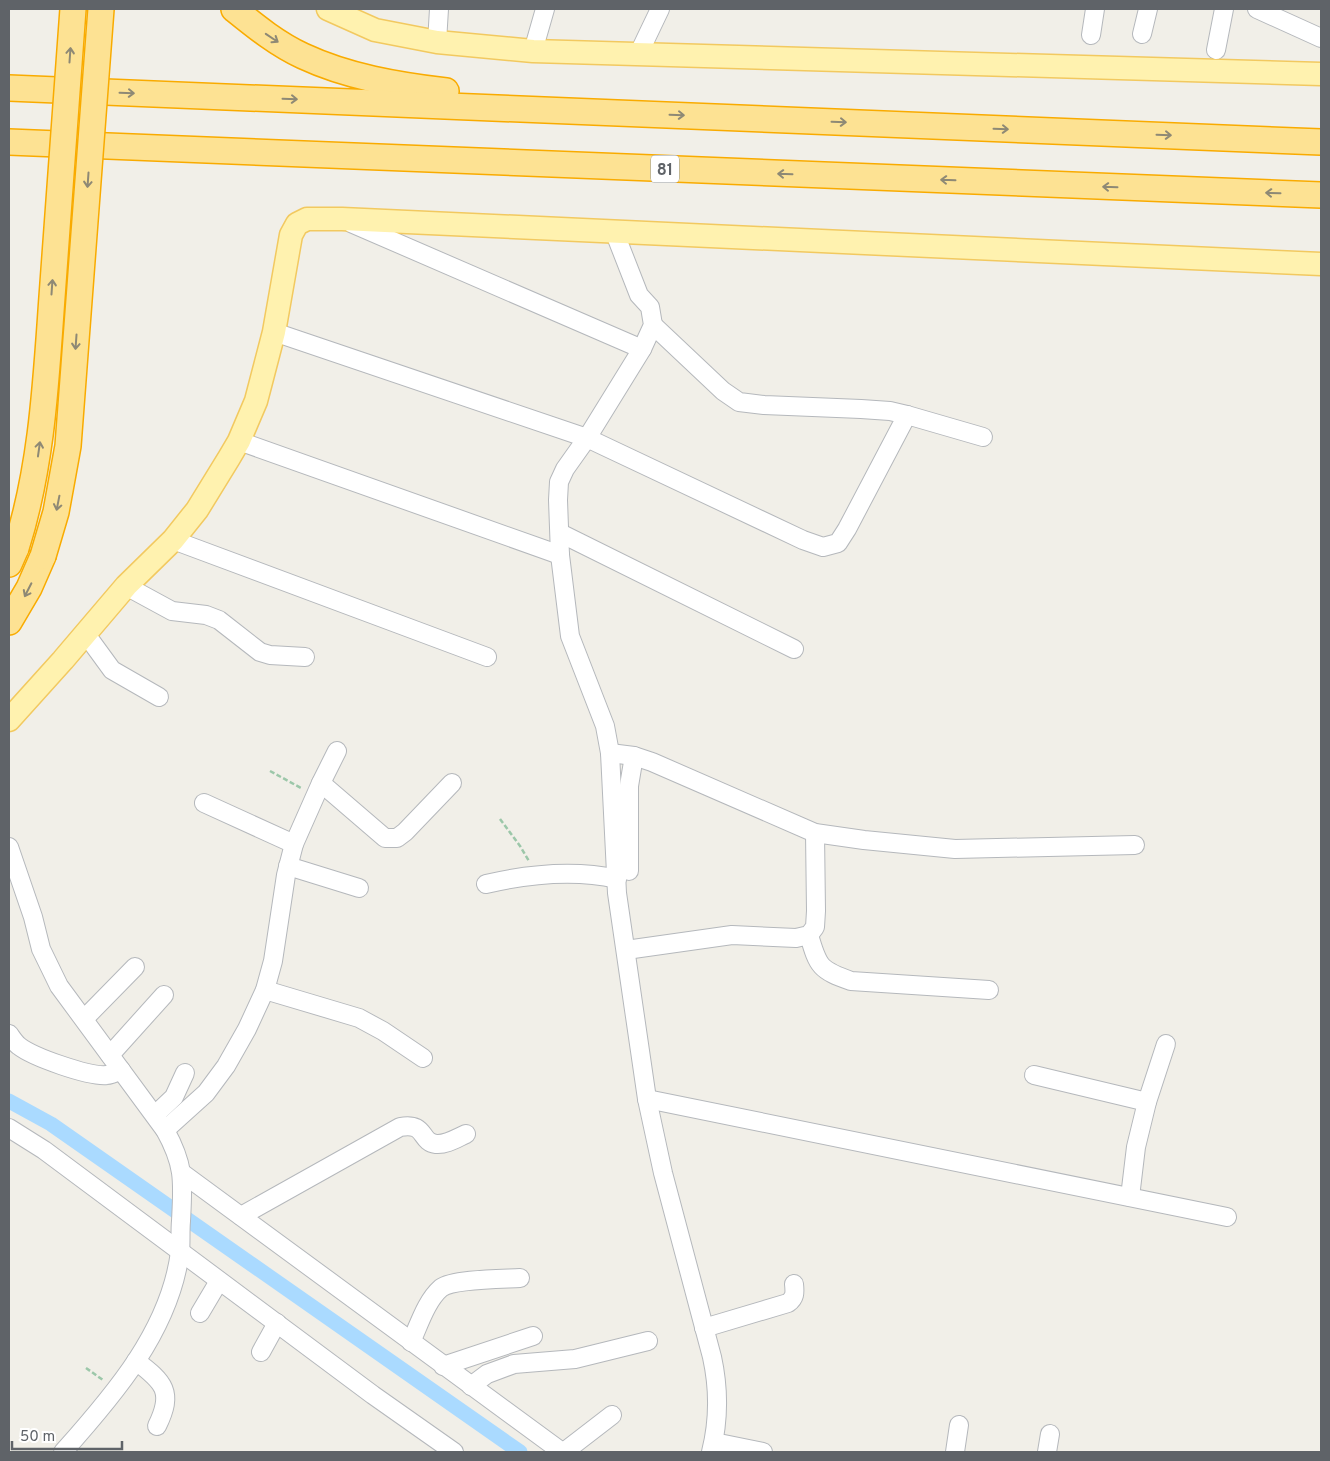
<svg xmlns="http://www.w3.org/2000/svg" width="1330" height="1461" font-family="Overpass,sans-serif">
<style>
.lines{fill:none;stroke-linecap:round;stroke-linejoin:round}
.canal{stroke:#aadaff;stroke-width:15}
.minor-casing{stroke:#b5b8bc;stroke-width:20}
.major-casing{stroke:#f2c960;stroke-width:25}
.highway-casing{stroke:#f9ab00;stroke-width:28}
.path{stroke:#9cc7a9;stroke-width:2.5;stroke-dasharray:5 2.5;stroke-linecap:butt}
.minor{stroke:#fff;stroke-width:18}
.major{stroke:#fff2af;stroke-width:22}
.highway{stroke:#fde293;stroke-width:25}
.highway-bridge-casing{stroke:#f9ab00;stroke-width:28;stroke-linecap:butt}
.highway-bridge{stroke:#fde293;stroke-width:25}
.oneway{stroke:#8e8975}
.labels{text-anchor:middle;stroke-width:4;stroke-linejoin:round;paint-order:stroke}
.shield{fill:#fff;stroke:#8f9295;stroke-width:1}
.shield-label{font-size:16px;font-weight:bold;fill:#5f6368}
</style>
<rect width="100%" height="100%" fill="#f1efe8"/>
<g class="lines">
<polyline class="canal" points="9,1101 51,1124 520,1452"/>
<g class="minor-casing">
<g id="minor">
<polyline points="1257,9 1321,38"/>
<polyline points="1142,34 1148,9"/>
<polyline points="1091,35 1095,9"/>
<polyline points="437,42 439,9"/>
<polyline points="1216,50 1224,9"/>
<polyline points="533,51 545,9"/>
<polyline points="638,55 660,9"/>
<polyline points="351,223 642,349"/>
<path d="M614,231L639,295L650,307L653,325L642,349L587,438L565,469L559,482L558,500L560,555L570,636L605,726L610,753L617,893L647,1099L663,1173L712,1357C719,1389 719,1420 711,1452"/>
<polyline points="274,332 587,438 803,540 823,547 838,543 847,529 907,415 890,411 861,409 764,405 739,402 723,391 653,325"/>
<polyline points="907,415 983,437"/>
<polyline points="239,441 560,555"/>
<polyline points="560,533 794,649"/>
<polyline points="173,540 487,657"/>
<polyline points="126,586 172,611 206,615 219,620 260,652 270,655 305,657"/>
<polyline points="85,633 112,670 159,697"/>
<polyline points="610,753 634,756 652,762 815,833 864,840 955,849 1135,845"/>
<polyline points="321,783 385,838 397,838 405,832 452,783"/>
<polyline points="204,803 294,844"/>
<path d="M9,847L33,917L41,949L59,986L165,1130C185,1166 183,1182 181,1221C180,1231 181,1242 180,1252C170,1330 114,1395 63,1452"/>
<polyline points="288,866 359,888"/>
<polyline points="629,871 629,786 634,756"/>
<path d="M486,884C529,874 573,869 617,879"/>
<path d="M809,935C818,967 820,970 851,981L989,990"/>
<polyline points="626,950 732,935 796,938 809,935 815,927 816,911 815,833"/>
<polyline points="265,990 359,1018 383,1031 423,1058"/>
<polyline points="84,1019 135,967"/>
<path d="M9,1034C12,1038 15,1043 19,1046C33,1057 89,1077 107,1075C111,1075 117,1072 121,1070"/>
<polyline points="110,1055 164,995"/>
<polyline points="1034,1075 1147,1102"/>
<polyline points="647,1099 1227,1217"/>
<polyline points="155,1115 174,1097 185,1073"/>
<polyline points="9,1128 44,1150 373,1395 454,1452"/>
<polyline points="165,1130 206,1093 226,1066 247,1029 265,990 273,961 286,875 294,844 321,783 337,751"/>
<polyline points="182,1173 562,1452"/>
<polyline points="1130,1197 1136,1147 1147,1102 1166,1044"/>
<path d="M241,1216L400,1127C427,1122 419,1142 436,1144C446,1145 457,1138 466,1134"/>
<polyline points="200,1313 219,1281"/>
<path d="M704,1328L788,1303C795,1298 795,1293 794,1284"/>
<path d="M411,1342C419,1325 426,1301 441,1288C453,1279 503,1279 520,1278"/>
<polyline points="261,1352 277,1323"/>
<path d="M136,1361C164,1382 174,1392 157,1426"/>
<polyline points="443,1366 533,1336"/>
<polyline points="471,1386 487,1374 514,1364 575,1359 648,1341"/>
<polyline points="714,1442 763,1452"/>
<polyline points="564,1452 612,1415"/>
<polyline points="955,1452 959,1425"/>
<polyline points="1047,1452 1050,1434"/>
</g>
</g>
<g class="major-casing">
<g id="major">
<polyline points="328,9 375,30 437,42 533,51 1321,74"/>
<polyline points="9,720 63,660 126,586 173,540 197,510 229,458 239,441 256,401 274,332 291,235 297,224 307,219 342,219 1321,264"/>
</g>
</g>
<g class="highway-casing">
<g id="highway">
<path d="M234,9C255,26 277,44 303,56C348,77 397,85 446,91"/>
<polyline points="9,88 1321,142"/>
<polyline points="9,142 1321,195"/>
<polyline points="9,564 16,548"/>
<polyline points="9,622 29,588 43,556"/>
</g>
</g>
<g class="path">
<polyline points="270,771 301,788"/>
<polyline points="500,819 520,846 529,861"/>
<polyline points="86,1368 103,1380"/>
</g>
<use href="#minor" class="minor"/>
<use href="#major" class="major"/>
<use href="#highway" class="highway"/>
<g class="highway-bridge-casing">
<g id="highway-bridge">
<path d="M16,548C42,466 46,381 52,297C59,201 66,105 73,9"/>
<polyline points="43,556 56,512 68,446 101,9"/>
</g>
</g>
<use href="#highway-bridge" class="highway-bridge"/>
</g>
<defs><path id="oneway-shaft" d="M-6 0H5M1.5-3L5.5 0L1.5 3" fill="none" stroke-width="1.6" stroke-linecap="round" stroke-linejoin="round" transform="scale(1.25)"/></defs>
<g class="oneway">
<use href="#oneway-shaft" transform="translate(272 38) rotate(34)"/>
<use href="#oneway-shaft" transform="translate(70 55) rotate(-86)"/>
<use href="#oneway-shaft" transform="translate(127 93) rotate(2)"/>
<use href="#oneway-shaft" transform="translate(290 99) rotate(2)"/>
<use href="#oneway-shaft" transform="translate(677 115) rotate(2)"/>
<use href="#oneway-shaft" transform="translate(839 122) rotate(2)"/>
<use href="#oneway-shaft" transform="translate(1001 129) rotate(2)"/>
<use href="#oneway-shaft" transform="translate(1164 135) rotate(2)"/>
<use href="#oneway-shaft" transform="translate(785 174) rotate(-178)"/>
<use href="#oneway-shaft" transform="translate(88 180) rotate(94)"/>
<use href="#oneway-shaft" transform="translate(948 180) rotate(-178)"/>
<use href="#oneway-shaft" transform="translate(1110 187) rotate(-178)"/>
<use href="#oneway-shaft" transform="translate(1273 193) rotate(-178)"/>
<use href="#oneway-shaft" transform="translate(52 287) rotate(-86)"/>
<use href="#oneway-shaft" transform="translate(76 342) rotate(94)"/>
<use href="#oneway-shaft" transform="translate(39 449) rotate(-82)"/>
<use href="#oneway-shaft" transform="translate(58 503) rotate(101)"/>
<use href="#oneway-shaft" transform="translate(28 590) rotate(117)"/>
</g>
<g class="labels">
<rect class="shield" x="651" y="155.5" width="28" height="27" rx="4"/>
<g class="shield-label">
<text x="665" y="175">81</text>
</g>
</g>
<rect width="1330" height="1461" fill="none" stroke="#5f6368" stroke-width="20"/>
<path d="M12 1441v8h110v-8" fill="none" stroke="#5f6368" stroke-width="2.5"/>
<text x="20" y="1441" font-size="15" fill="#5f6368" stroke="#ffffff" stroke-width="4" paint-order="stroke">50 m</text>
</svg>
